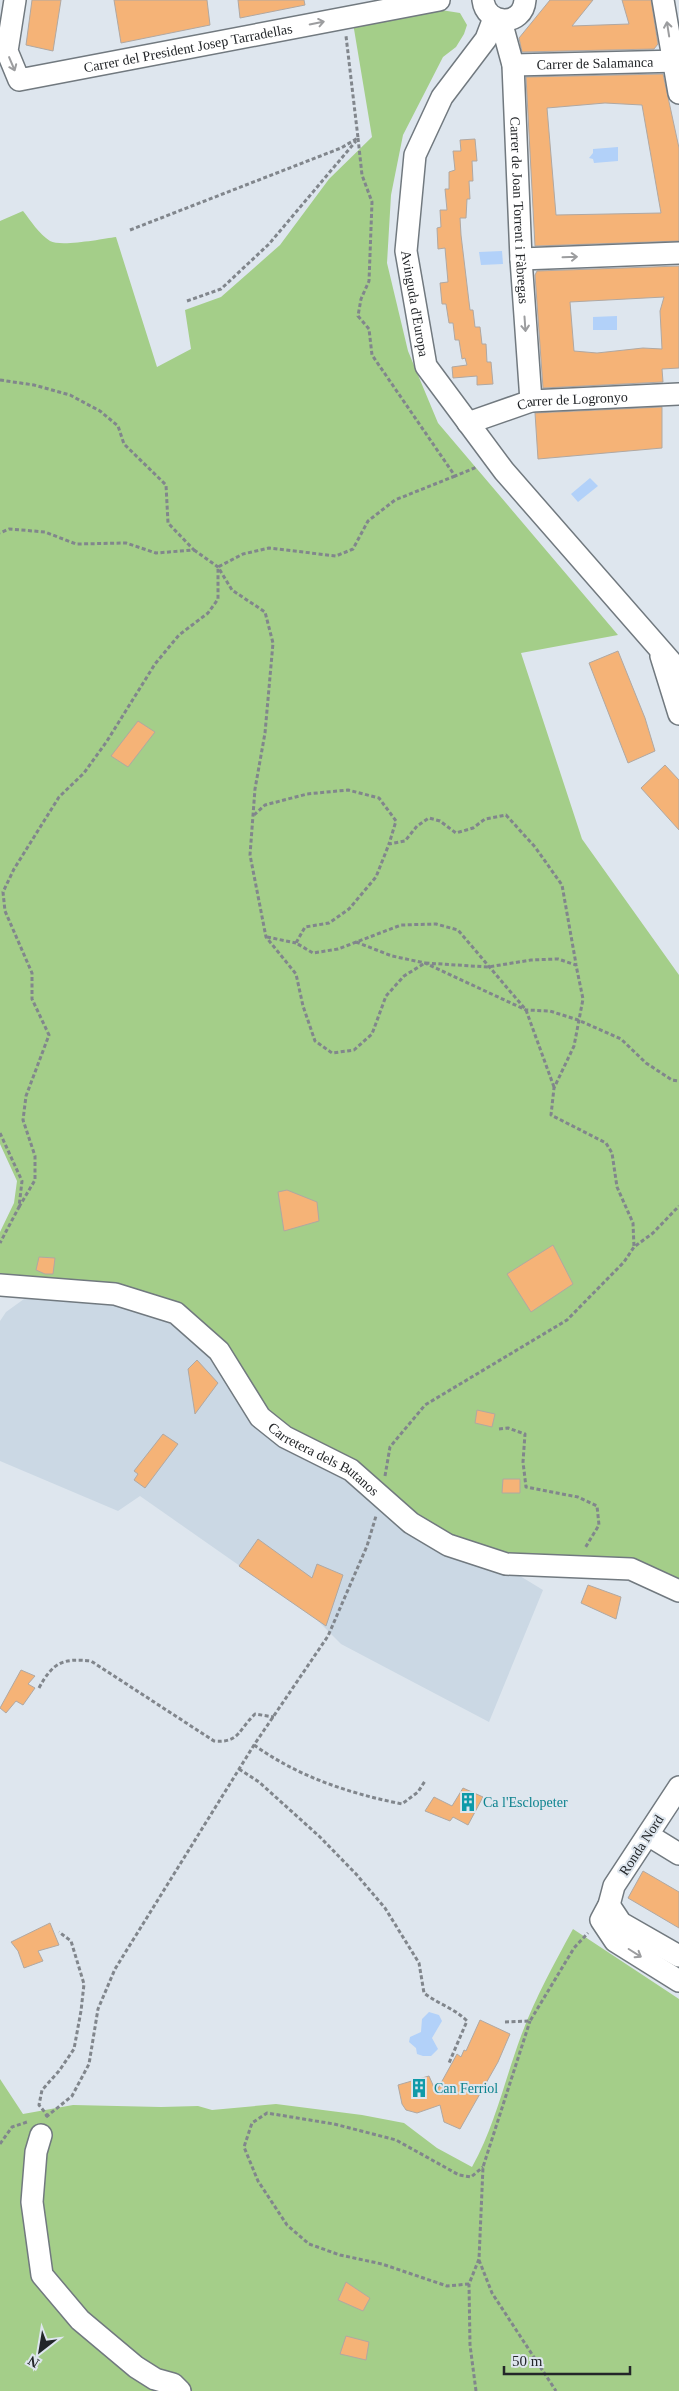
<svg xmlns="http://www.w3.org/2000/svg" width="679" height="2391" font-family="Georgia,serif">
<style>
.built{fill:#cbd8e4}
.green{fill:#a4ce89}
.water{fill:#b2d1f9}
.building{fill:#f5b377;stroke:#b0a8a2;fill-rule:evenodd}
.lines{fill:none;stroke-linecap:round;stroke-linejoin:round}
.minor-casing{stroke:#71797f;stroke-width:24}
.path{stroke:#81868c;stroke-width:3;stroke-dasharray:4 2.5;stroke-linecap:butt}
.minor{stroke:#fff;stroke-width:21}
.oneway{stroke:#9c9d9f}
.labels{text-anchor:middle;stroke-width:4;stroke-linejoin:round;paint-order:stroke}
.street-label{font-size:14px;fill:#232629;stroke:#dee6ee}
.culture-label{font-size:14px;fill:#0d838f;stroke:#dee6ee;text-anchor:start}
</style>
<rect width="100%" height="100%" fill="#dee6ee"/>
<polygon class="built" points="44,1295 80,1296 152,1313 181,1327 324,1462 479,1562 520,1576 543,1590 489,1722 341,1644 317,1620 140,1496 118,1511 0,1461 0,1321 6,1312 24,1299"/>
<g class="green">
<path d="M441,10L460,13L467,25L464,34L456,47L443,57L403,135L391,195L387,263L408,351L438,423L618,635L521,653L582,839L679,975V1583L518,1559L442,1533L367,1473L289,1430L266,1409L197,1319L0,1280V1232L14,1203L17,1181L0,1144V221L23,211C31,221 39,234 50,241C61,247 102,239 116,237L157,367L191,349L185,310L221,297L280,245L329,179L372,137L353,23Z"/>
<path d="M573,1929L679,1999V2391H0V2079L23,2114L73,2105L161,2107L198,2106L212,2110L276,2104L362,2115L404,2123L437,2148L472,2167C495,2126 505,2079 521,2036C535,1998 554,1964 573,1929Z"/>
</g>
<g class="water">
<polygon points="618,147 618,161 594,163 593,159 589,158 593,153 593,149"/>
<polygon points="502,251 503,264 481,265 479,252"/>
<polygon points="617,316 617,330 593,330 593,317"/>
<polygon points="590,478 598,486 578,502 571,494"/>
<polygon points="429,2012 439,2015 442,2021 432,2038 438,2049 431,2056 423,2056 417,2054 416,2048 409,2042 410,2037 421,2032 422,2019"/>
</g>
<g class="building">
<polygon points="32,0 61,0 53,51 26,45"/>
<polygon points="114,0 207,0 210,25 121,43"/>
<polygon points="238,0 304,0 305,5 240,18"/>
<polygon points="550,0 593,0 572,26 629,24 622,0 651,0 658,44 654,49 522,52 519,38"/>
<path d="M663,74L679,148V241L535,246L526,77ZM605,103L642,105L661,213L556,215L547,108Z"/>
<polygon points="475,139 477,161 472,161 473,181 469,181 470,199 467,199 466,218 460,218 461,235 470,310 473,310 475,327 480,327 482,344 486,344 487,362 491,362 493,384 477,385 477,376 453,378 452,367 467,365 465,358 462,359 459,340 455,340 453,323 449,323 446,304 442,304 440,283 448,282 445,248 438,249 437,228 441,227 440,210 447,210 445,189 449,189 449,172 455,170 453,151 461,151 460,140"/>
<path d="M679,266V368L662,369L663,382L543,388L535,275L537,271ZM664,297L660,311L662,349L643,348L597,353L574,351L570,302Z"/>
<polygon points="662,407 662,448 538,459 535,413"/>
<polygon points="618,651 645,718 655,751 628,763 589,663"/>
<polygon points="138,721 155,732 128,767 111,756"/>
<polygon points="665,765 679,780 679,830 641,788"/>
<polygon points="287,1190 317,1202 319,1221 284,1231 278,1192"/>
<polygon points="553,1245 573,1284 531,1312 507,1274"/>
<polygon points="39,1257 55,1258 53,1274 45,1274 36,1270"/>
<polygon points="197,1360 218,1383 195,1414 188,1369"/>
<polygon points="477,1410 495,1414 492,1427 475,1423"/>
<polygon points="163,1434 178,1444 145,1488 134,1480 138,1474 134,1471"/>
<polygon points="503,1479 520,1479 520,1493 502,1493"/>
<polygon points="258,1539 312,1578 317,1564 343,1575 326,1626 239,1566"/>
<polygon points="588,1585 621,1597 616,1619 581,1603"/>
<polygon points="21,1670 35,1676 28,1684 35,1688 23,1705 16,1701 6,1713 0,1708"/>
<polygon points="463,1788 483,1797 468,1825 453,1817 450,1821 425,1811 434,1797 452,1806"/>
<polygon points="643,1871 679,1892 679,1928 628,1898"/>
<polygon points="50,1923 59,1945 38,1951 43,1961 24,1968 18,1951 11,1942"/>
<polygon points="480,2020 510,2034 498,2062 460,2129 444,2122 440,2105 417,2113 406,2110 402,2104 398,2085 429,2076 436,2092 457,2054 461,2057 464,2050 466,2051"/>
<polygon points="346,2282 370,2298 363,2311 338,2300"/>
<polygon points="346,2336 369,2342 366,2360 340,2354"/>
</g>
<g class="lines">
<g class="minor-casing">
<g id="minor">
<path id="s1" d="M15,0L7,51L19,80L439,0"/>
<path d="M483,0C486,26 523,27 525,0"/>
<polyline points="663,0 679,93"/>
<path id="s2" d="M494,18L486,39L442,97L415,155L406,251L426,366L504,471L679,671"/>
<path id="s3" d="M501,21L513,65L521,259L531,401"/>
<path id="s4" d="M513,65L679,61"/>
<polyline points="521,259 679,253"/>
<path id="s5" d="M468,423L531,401L679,394"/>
<polyline points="661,656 679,714"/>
<path id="s6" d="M0,1285L115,1294L176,1313L219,1351L260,1417L285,1437L351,1470L411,1523L448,1545L506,1564L631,1569L679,1591"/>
<polyline points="679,1787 614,1886 609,1905 601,1920 615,1941 679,1981"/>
<polyline points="648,1835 679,1854"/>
<polyline points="609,1905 621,1923 679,1956"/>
<polyline points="41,2135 36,2152 32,2202 42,2275 80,2320 136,2367 155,2379 173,2384 180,2391"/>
</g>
</g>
<g class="path">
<polyline points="358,138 362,175 372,202 369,281 361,299 358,316 369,329 372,355 455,476 477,467"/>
<polyline points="130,230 341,148 358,138 346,36"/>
<polyline points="187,301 221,289 269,244 356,141"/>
<polyline points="0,380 34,385 70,395 100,411 118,426 124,444 166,485 168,523 194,550 156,553 126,543 76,544 45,532 9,529 0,533"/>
<polyline points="194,550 218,567 232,590 265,612 273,643 265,733 255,789 250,855 266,937 296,974 303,1006 315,1041 332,1053 354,1050 372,1034 386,996 404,976 425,963 488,967 531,960 558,959 576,965 583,999 574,1046 554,1088 551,1115 606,1143 612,1153 617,1187 633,1223 634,1247"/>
<polyline points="254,815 265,805 307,794 348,790 379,798 396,821 389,844"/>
<polyline points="267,937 296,943"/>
<polyline points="356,942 392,956 425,963 526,1010 550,1011 578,1020 621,1039 646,1063 672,1080 679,1081"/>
<polyline points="554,1087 526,1010 458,930 436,924 401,925 338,949 313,953 296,943 305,927 329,923 349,909 376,877 389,844 405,841 417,826 429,818 440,821 456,833 473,828 485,819 506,815 535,847 562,885 576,964"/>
<polyline points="0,1133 22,1181 19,1207 0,1243"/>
<polyline points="19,1207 35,1180 35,1156 23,1120 26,1096 49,1035 32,999 32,973 5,911 3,892 14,869 59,797 84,773 107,741 155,664 179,635 208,613 218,599 218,567 243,554 269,548 336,556 353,549 368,521 395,500 455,476"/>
<polyline points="499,1429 508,1428 525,1434 523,1462 526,1487 578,1497 597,1506 599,1525 585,1548"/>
<polyline points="385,1476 390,1447 425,1405 567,1320 624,1262 634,1247 653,1233 679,1206"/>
<path d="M39,1688C53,1662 63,1658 91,1661L214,1741C240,1743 238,1730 255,1714L274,1717"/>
<path d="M254,1745C299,1777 348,1793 402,1804L418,1792L425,1781"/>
<path d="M239,1769L259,1782L320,1837L356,1874L385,1908L419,1963L424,1993C438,2004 454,2008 467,2021L449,2063"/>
<polyline points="505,2022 530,2021 574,1948 588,1933"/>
<polyline points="45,2116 47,2115 39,2105 42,2090 59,2071 74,2049 81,2011 84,1984 71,1941 59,1932"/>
<polyline points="46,2117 72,2096 89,2064 98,2009 115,1969 254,1745 328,1636 367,1546 376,1516"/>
<polyline points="0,2144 12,2127 27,2122"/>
<polyline points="479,2260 492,2293 556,2391"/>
<polyline points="469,2284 447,2286 382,2264 340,2255 309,2244 287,2225 258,2181 244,2147 252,2123 267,2113 334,2124 396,2140 459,2175 471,2177 483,2167"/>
<polyline points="476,2391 470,2345 469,2284 479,2259 483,2167 530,2021"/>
</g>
<use href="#minor" class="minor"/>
</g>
<defs><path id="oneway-shaft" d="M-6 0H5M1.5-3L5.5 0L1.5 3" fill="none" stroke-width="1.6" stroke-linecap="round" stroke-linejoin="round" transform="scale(1.25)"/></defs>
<g class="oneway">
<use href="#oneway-shaft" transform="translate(317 23) rotate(-11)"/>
<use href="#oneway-shaft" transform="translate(668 29) rotate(-99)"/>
<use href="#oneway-shaft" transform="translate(12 64) rotate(67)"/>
<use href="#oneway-shaft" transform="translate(570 257) rotate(-2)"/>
<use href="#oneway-shaft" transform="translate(525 324) rotate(86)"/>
<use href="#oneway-shaft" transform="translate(635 1953) rotate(32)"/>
</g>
<defs>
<g id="building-bare" transform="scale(1.5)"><path d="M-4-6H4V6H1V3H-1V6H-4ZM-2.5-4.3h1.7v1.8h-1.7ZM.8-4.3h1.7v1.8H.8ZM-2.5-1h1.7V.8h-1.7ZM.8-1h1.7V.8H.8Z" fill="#0f9aa8" stroke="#dee6ee" stroke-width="2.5" paint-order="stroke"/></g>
</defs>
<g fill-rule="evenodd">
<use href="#building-bare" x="468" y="1802"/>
<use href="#building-bare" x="419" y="2088"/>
</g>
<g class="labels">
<g class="street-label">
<text dy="5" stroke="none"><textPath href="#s1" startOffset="255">Carrer del President Josep Tarradellas</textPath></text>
<text dy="5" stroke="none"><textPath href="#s4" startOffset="82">Carrer de Salamanca</textPath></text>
<text dy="5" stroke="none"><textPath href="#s3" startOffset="191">Carrer de Joan Torrent i Fàbregas</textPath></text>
<text dy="5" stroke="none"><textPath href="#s2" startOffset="309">Avinguda d'Europa</textPath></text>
<text dy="5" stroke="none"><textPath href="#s5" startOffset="108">Carrer de Logronyo</textPath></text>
<text dy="5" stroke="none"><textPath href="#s6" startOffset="391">Carretera dels Butanos</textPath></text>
<text transform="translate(641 1845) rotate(-57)" y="5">Ronda Nord</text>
</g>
<g class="culture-label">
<text x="483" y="1807">Ca l'Esclopeter</text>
<text x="434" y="2093">Can Ferriol</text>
</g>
</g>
<g transform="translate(40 2351) rotate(211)" stroke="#dee6ee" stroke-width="4" paint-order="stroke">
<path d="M0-4L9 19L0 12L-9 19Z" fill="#232629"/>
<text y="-8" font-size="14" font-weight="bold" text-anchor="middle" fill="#232629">N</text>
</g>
<path d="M504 2366v8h126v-8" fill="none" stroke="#232629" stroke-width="2.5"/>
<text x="512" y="2366" font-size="15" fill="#232629" stroke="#dee6ee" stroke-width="4" paint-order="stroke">50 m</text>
</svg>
